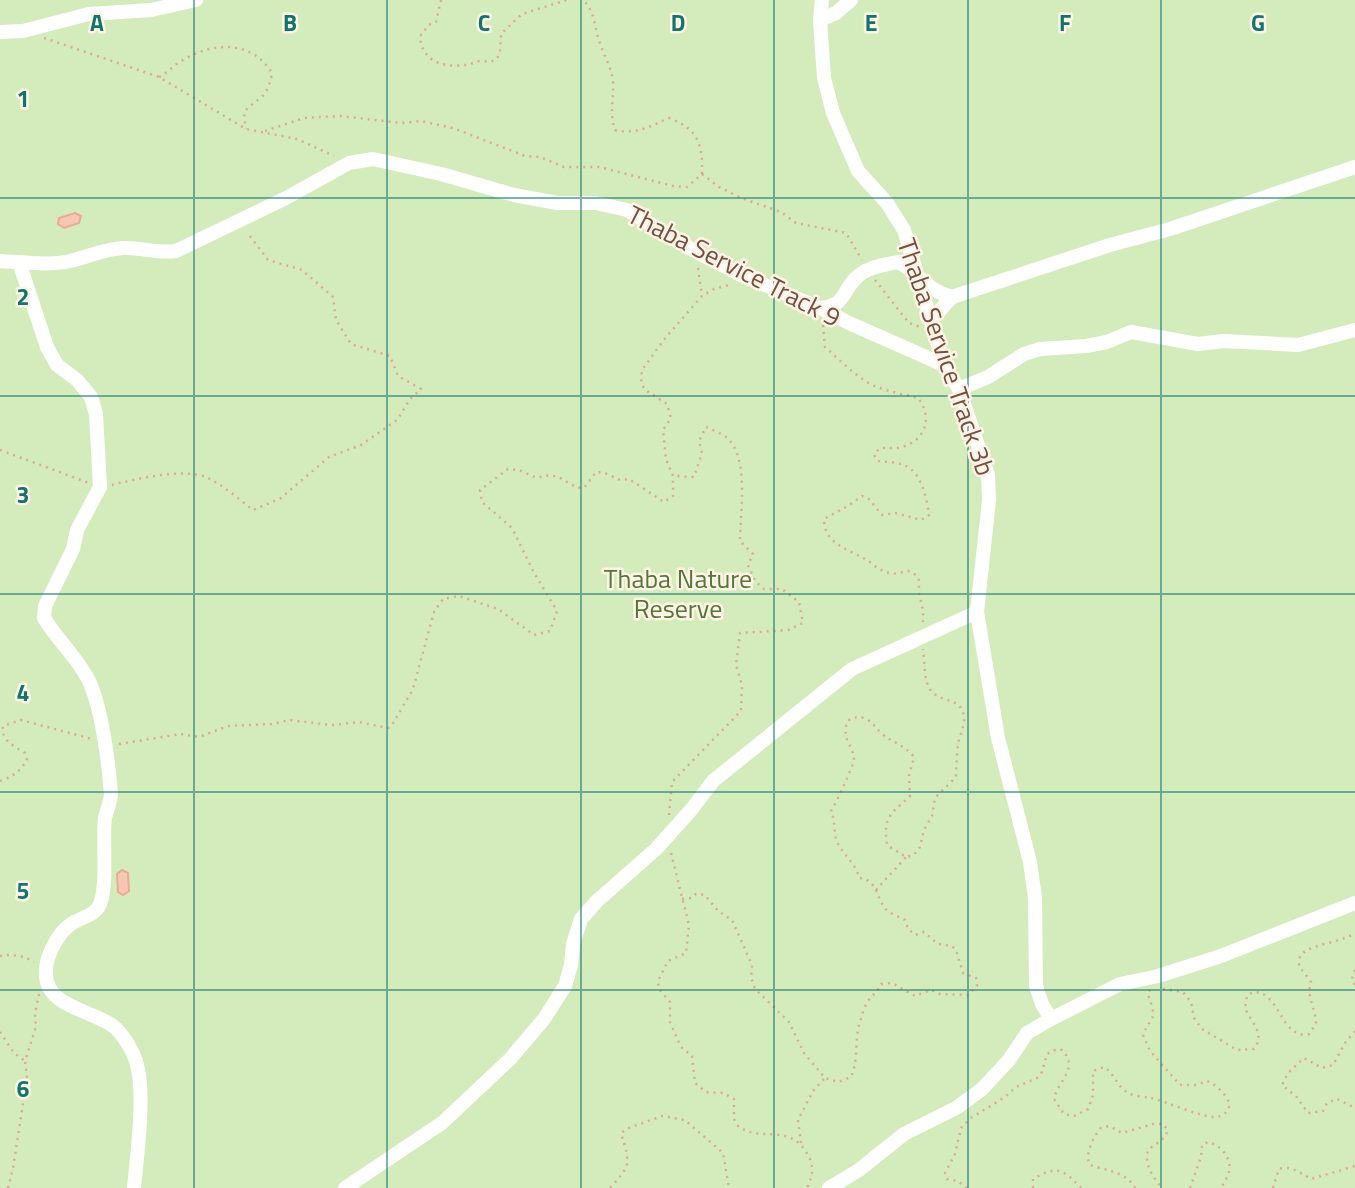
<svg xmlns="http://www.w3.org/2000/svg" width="1355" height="1188" font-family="'Titillium Web',sans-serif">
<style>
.green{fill:#d4ecbc}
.building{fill:#f6c7b3;stroke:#eaab92;stroke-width:2}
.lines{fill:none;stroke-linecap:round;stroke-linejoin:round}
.path{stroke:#daab97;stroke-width:2.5;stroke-dasharray:2 5;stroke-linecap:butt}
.street{stroke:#fff;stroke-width:14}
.grid{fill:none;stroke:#0f766e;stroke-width:2;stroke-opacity:0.55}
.labels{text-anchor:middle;stroke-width:5;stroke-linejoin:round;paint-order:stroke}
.street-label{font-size:26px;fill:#755144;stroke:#fff3e6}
.park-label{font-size:26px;fill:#517739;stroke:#fff3e6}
.grid-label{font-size:23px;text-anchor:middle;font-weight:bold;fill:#0f766e;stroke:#fff3e6;stroke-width:5;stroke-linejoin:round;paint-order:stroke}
</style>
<rect width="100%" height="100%" fill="#feeede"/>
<rect class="green" x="0" y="0" width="1355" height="1188"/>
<g class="building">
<polygon points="75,213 81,216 79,223 64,228 58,224 59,218"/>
<polygon points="122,870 128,873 129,891 123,895 118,892 117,874"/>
</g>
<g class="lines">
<g class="path">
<path d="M441,0L436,22L429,25L420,36C421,61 443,68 465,65C470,65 476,61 481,61C488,61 489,63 497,59L500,51L501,34L522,14L567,0"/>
<polyline points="44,38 159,77 246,129 297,139 334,156"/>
<path d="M159,77C167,73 173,66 181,61C212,42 251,39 272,73C270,83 268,93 259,99C245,111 242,108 246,129"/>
<path d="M265,131L304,118L340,116L401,123L421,121L453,128L525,156L540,157L564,167H599L673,186L687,187L702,174C703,144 698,129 669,118C651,126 636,135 615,130C609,111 614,99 613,81C611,66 603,54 599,40C594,26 595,11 583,0"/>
<polyline points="702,174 719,187 741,198 781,212 796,223 846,233 862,260"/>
<polyline points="698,268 702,296"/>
<polyline points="875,280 909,323 920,327"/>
<path d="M823,325L825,347C838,358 850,371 864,380C880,391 900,393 918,398C933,417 926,440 902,447C894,450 887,446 879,449L874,455L878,461C886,462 899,462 906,466C922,474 927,499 929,515L921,520L896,513L882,515L868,498L862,496L848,506L824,519C824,544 848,549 865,559C873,563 879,571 889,573C897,575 902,571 910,571C925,580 916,584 920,597C922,606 924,612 923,622"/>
<polyline points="0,450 89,483"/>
<path d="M112,485C135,479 187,467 208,478C224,486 239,499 253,510L281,498L329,457L361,445L397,420L410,399L421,389L398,376L390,356L351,344L336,320L333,297L302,270L268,260L247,232"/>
<path d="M119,744L181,734L199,737L228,726L273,724L289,720L332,725L359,722L388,728L392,725L413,689L434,612L443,599L459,596L498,609L534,635L550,631L557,611L533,571L512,528L482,502L480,490L508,469L519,470L537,478C562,469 566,488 584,488L596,472L605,473L620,480L629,479L664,502L673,496V476L666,459L663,430L671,418L667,404L644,389L641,379L642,370L666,337L702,296L714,289L732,284"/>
<path d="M0,781C13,777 20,771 27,760L25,753C14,746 1,741 3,726L21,720L92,739"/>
<path d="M669,815L672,782L741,711L742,685L736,665L740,633L788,630L803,623L799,602L782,589H764L755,581L748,565L753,554L740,541C740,514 750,456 726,437C721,433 712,430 706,427L699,441L702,453L694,477L673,476"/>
<path d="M671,853L689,925L686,953L668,961L658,981L659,989L670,1002V1022L681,1047L692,1056L695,1083L706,1092L723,1093L734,1099V1119L737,1125C759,1144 787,1122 806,1152C814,1164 814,1174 807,1188"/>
<polyline points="876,890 906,857"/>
<path d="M682,899L692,898L696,894L705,895L718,911L732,920L752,965L751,977L755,989L789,1022L804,1053L825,1078L838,1082L851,1077C859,1059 854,1041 860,1022C862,1015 864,1007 868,1001C873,994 878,992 881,984L892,983L915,996L931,990L940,994L968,995L977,986L976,978L963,973L956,950L952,946L938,944L924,932L915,935C909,930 907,927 905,920C899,916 889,914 885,908C876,897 877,879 859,878C856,862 841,854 836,839C834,830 835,820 831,811C836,803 854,765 854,759C852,742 842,743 847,721C853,718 857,716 864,718C872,721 875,727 881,733C891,742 905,745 914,757L909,776L910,796C891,815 883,814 887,845L906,857L914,855L920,847L924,830L932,816L935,798L956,777C956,766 957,755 958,744C960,733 967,723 963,712C958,698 942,702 932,692C923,682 925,662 923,649"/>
<path d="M0,956C13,954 23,955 34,962"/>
<polyline points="1355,970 1352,979 1355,985"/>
<path d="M1163,989L1183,992L1191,1002L1194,1018L1202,1029L1237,1050L1254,1049C1266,1033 1251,1023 1245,1008L1247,996L1253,992C1281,991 1280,1040 1309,1034L1316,1024C1316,1009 1306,997 1311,982L1299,966L1300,956C1311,943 1338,944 1355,933"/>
<polyline points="1355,1031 1345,1043 1333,1065 1322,1068 1304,1058 1288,1073 1282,1085 1296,1096 1308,1113 1323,1111 1327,1103 1337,1099 1355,1108"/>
<polyline points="0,1032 14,1053 25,1061"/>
<polyline points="801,1143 798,1120 813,1091 825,1078"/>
<polyline points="8,1188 13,1168 27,1078 25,1061 36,1027 35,1013 39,994"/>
<path d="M610,1188C632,1164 630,1163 621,1133L629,1128L662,1116L685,1120L723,1153L729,1188"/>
<path d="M967,1188L958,1181L947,1179L945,1173L955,1154L961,1128L971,1118L1005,1097L1016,1087L1037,1078L1042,1072L1047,1054L1057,1049L1062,1050C1080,1069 1057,1081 1054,1099L1064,1114L1074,1116L1088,1109L1093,1095V1071L1104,1067C1114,1073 1116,1084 1125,1091C1132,1097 1143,1096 1151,1098C1167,1102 1201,1117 1214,1117C1223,1117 1227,1113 1230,1105C1226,1094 1217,1085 1207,1081L1196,1085H1180L1150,1051L1143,1035C1152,1013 1158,1022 1148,995L1150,990"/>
<path d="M1033,1188V1179C1057,1165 1063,1169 1081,1188"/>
<path d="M1135,1188C1127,1172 1105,1170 1090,1165C1084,1154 1094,1136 1101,1128L1109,1126L1122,1133L1153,1124H1163L1168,1130C1164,1141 1156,1143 1148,1150C1144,1165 1153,1177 1162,1188"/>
<path d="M1190,1188L1201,1157L1202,1145L1208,1142C1221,1145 1232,1158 1229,1172C1228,1178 1223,1182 1222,1188"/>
<path d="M1273,1188L1279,1169C1291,1165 1300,1173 1311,1179L1355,1166"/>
</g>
<g class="street">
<polyline points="822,0 820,20 824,78 833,113 858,171 887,203 904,230 944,365 959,389 988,475 989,500 977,612 998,738 1030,862 1035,898 1036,986 1042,1004 1051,1019"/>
<polyline points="820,20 836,13 851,0"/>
<polyline points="0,32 23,31 89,14 151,10 196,0"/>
<path d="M0,261C23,262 48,266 70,261C88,257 104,249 123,248C142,247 157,254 176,251L286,198L349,163L373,159L441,174L514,195L557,203H596L627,210L691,249L741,275L820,308L849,323L944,365"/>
<path d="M19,262L47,347L57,365L77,380L91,397L96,414L100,487L77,530L73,549L45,606L44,618C58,641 79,659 90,683C103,714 108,759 111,793C111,801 107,810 105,818C102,839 109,891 98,908C91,917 80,918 71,924C57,934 45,957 46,974C46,1007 92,1010 113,1026C123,1034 132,1049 136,1061C146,1092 137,1154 134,1188"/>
<path d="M820,308C846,305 841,293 856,278C867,267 884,265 898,262C920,273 927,291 952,297"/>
<polyline points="932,319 952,297 1110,245 1170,229 1355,167"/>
<polyline points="959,389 988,377 1024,354 1040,349 1086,346 1107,342 1131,332 1198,344 1223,341 1298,345 1355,330"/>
<polyline points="345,1188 442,1123 510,1059 544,1019 565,986 571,965 573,944 581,919 597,901 656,849 691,810 713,781 852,669 977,612"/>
<polyline points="829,1188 859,1170 904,1134 956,1108 981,1090 1009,1060 1027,1033 1051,1019 1120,984 1158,976 1221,956 1355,903"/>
</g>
</g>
<path class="grid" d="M194,0V1188M387,0V1188M581,0V1188M774,0V1188M968,0V1188M1161,0V1188M0,198H1355M0,396H1355M0,594H1355M0,792H1355M0,990H1355"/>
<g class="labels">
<g class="street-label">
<text transform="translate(734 266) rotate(27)" y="9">Thaba Service Track 9</text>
<text transform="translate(946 357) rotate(71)" y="9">Thaba Service Track 3b</text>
</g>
<g class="park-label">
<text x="678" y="588">Thaba Nature<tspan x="678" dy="30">Reserve</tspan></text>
</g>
</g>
<g class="grid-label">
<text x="97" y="31">A</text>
<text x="290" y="31">B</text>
<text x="484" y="31">C</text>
<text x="678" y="31">D</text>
<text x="871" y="31">E</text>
<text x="1065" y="31">F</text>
<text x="1258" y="31">G</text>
<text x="23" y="107">1</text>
<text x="23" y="305">2</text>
<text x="23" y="503">3</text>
<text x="23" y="701">4</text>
<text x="23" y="899">5</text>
<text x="23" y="1097">6</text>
</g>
</svg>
